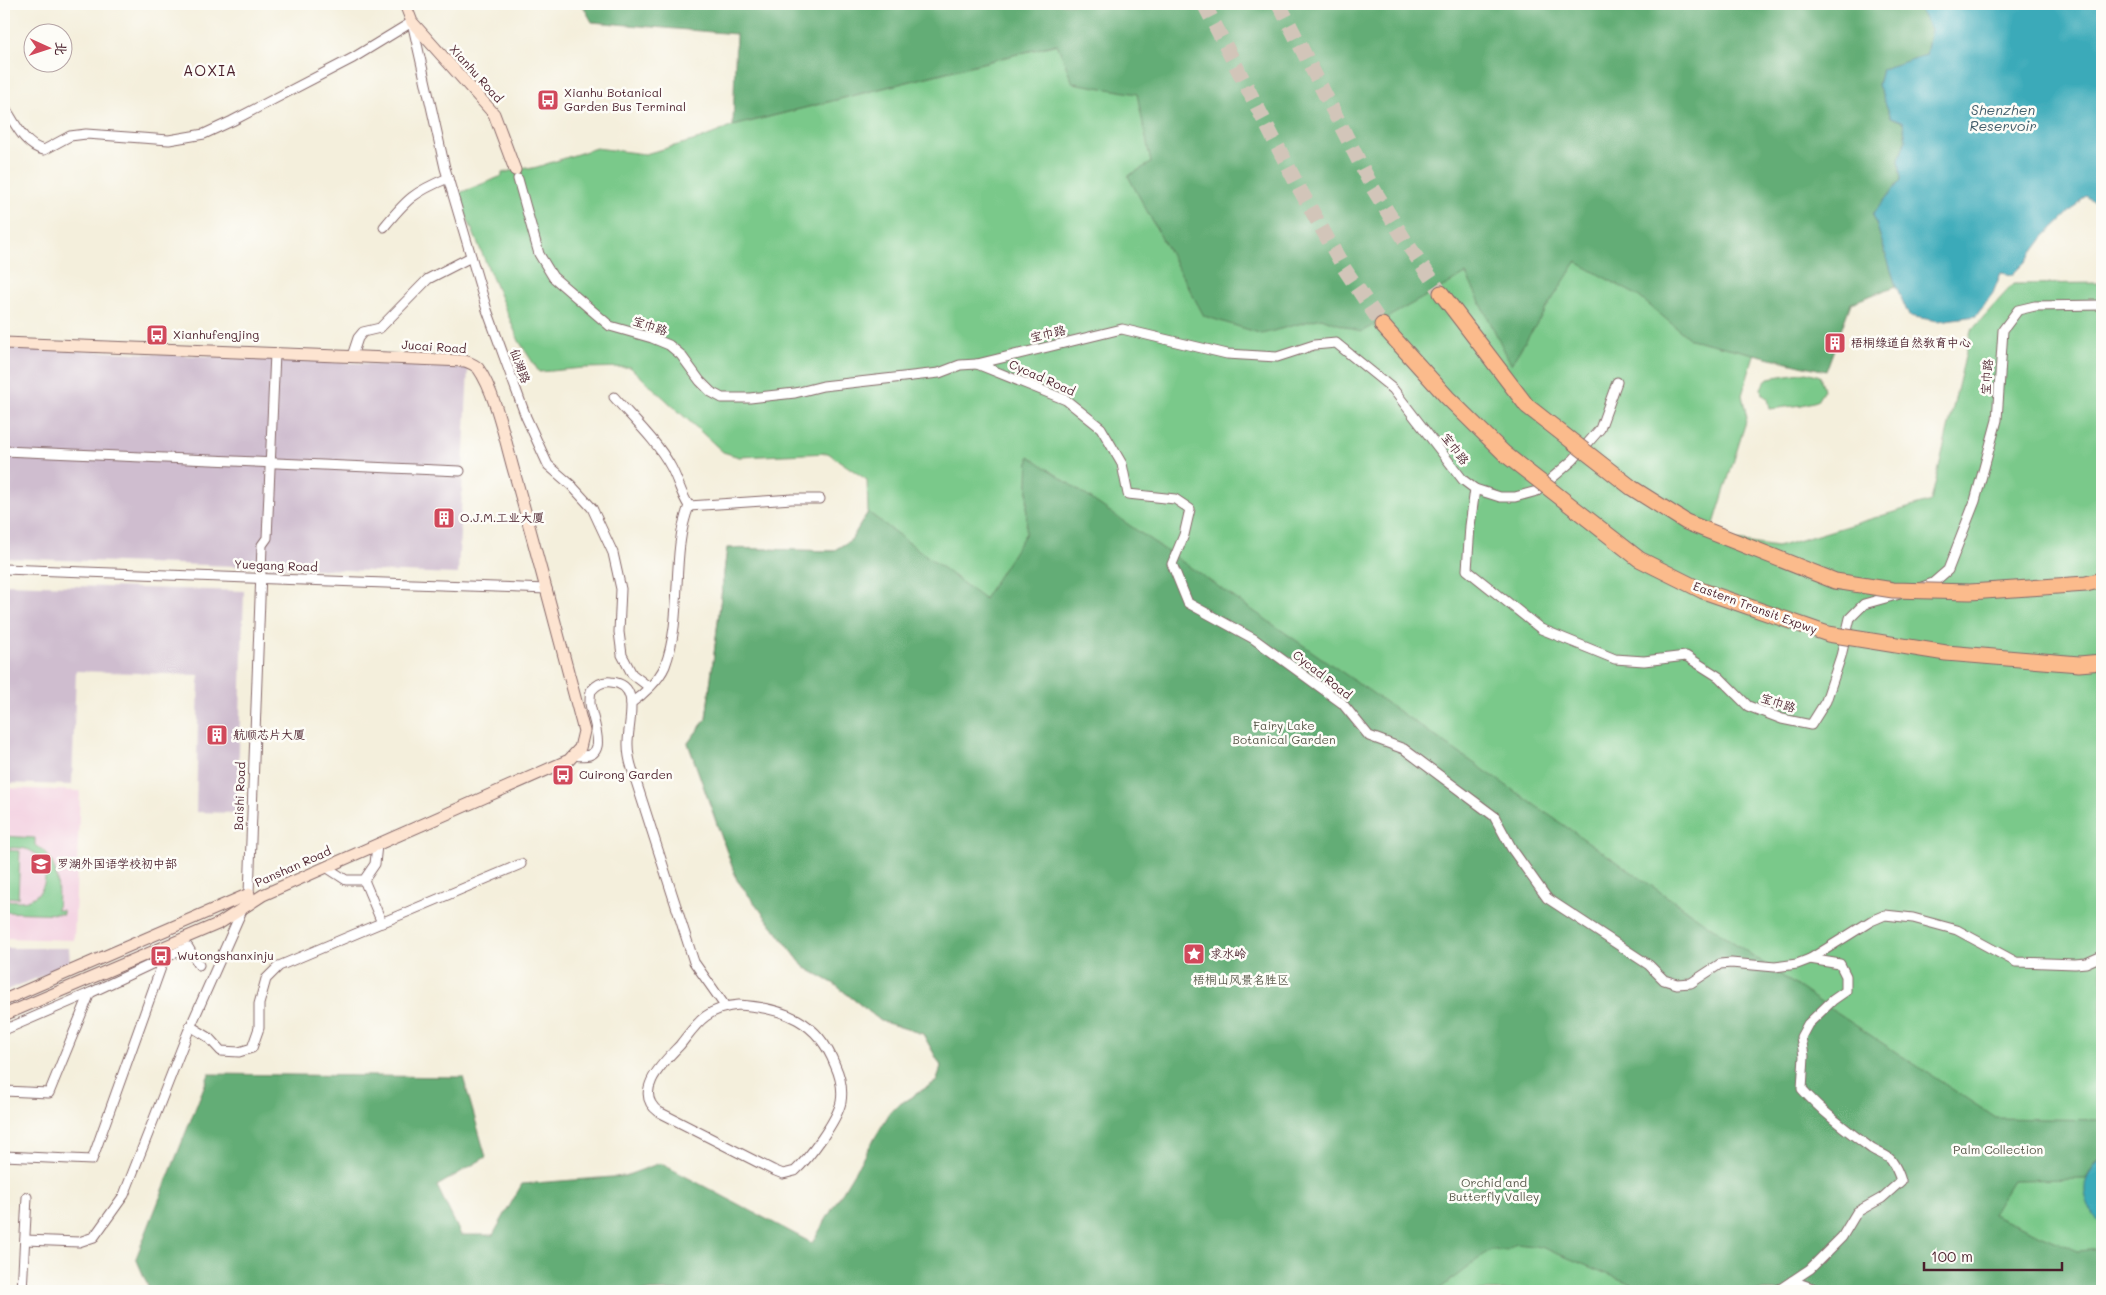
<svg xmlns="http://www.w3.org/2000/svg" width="2106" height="1295" font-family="Mali,'LXGW WenKai TC',sans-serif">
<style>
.built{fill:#f3cfe0}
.industrial{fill:#cfbdcf}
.green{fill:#7ac98a;stroke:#62745a}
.forest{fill:#63ad76;stroke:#566650}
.water{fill:#3baab9;stroke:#426472}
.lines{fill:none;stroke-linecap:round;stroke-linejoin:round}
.highway-tunnel{stroke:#d2c5b9;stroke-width:15;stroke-dasharray:15 8;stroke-linecap:butt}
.street-casing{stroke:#866869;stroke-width:11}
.secondary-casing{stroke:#866869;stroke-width:13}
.highway-casing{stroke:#866869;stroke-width:17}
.street{stroke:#fff;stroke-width:9}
.secondary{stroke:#fde4d1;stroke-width:11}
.highway{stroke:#fbbb8c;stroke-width:15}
.highway-bridge-casing{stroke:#866869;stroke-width:17;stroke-linecap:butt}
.highway-bridge{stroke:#fbbb8c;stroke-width:15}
.labels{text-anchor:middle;stroke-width:5;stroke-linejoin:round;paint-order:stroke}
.street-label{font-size:12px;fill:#4a1f2b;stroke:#fdfcf7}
.poi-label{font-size:12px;fill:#4a1f2b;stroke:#fdfcf7;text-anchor:start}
.park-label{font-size:12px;fill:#5b5a4c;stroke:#fdfcf7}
.water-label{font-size:14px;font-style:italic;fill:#435e6b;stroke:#fdfcf7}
.quarter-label{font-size:15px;letter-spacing:1px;fill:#4a1f2b;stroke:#fdfcf7}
</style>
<rect width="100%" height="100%" fill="#fdfcf7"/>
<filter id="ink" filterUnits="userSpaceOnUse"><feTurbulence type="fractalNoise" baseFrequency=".02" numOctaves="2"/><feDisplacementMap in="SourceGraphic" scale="10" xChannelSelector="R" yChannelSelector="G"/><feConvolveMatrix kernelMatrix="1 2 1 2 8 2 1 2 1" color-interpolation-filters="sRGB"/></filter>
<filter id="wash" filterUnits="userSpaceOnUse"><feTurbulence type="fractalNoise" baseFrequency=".0096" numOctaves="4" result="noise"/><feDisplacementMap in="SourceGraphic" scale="20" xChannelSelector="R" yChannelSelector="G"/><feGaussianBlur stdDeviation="1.12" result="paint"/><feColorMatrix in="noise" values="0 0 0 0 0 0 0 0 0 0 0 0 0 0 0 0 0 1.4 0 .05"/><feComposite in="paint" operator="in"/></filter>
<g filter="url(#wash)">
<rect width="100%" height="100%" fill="#f4efdc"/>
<polygon class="built" points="4,788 80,791 74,940 4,938"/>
<g class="industrial">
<polygon points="4,347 468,368 458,574 4,558"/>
<polygon points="4,584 244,591 237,813 196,812 199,675 76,671 72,785 4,783"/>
<polygon points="4,948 69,948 70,965 4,991"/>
</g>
<g class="green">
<polygon points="1057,44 1766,317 1742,395 1747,418 1710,537 1777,547 1931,501 1971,331 2013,284 2102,283 2102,1291 840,1291 892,1109 937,1081 941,1066 923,1034 881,1021 833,983 804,967 737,880 688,743 706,719 727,548 833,551 851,540 868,512 867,480 828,453 739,457 723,452 630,367 583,368 539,372 519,341 457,194 502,176 502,173 527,167 528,169 537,167 596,148 645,154 700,139 733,126"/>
<polygon points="1807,372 1820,376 1824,390 1817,401 1802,405 1770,409 1768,399 1762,394 1761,388 1768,378"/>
<path d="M4,836L35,838V845C59,857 59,886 57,910H63V914L4,912V900C11,900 20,902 27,900C51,893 50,862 31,851C24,847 12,848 4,848Z"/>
<polygon points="4,850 20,851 18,898 4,897"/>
</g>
<g class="forest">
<polygon points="582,4 1916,4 1931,29 1926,55 1882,69 1878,85 1891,117 1903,122 1906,140 1899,159 1901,180 1873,214 1896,286 1851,303 1826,371 1690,339 1638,296 1576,262 1511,364 1466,274 1361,332 1321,318 1262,334 1204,316 1128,176 1151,163 1137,94 1073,83 1057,44 733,126 736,34 592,22"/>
<polygon points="1029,456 1817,1000 1996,1118 2102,1120 2102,1158 2096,1162 2086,1179 2013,1180 1992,1214 2078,1251 2102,1249 2102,1291 1699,1291 1699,1286 1634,1285 1541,1247 1516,1244 1507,1250 1490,1250 1437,1291 150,1291 136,1258 209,1074 463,1077 486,1157 437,1186 461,1235 493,1235 522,1184 625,1176 660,1163 812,1243 892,1109 937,1081 941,1066 923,1034 881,1021 833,983 804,967 737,880 688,743 706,719 727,548 833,551 851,540 868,512 984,599 1026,533"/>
</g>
<g class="water">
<polygon points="1916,4 2102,4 2102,204 2098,204 2086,196 2044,237 2026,261 2012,275 2001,273 1993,293 1976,316 1938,321 1909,316 1896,286 1873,214 1901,180 1899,159 1906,140 1903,122 1891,117 1878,85 1882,69 1926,55 1931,29"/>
<path d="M2102,1158V1221H2098C2088,1206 2079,1190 2090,1173C2093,1167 2096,1162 2102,1158Z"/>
</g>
</g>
<g filter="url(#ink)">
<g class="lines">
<g class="highway-tunnel">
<polyline points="1204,4 1299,188 1344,268 1382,325"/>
<polyline points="1279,4 1371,185 1406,242 1441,293"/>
</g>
<g class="street-casing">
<g id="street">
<path d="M4,106C14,121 24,146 44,150L70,136L86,134L169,140L204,134L232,121L353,58L412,22L445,168L487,310L526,417L548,465L571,485L592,508L613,553L621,589L619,632L622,655L632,674L649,687"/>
<polyline points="518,179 539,254 553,277 610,326 652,338 669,345 681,355 700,381 711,392 722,398 750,398 795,393 823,386 939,373 960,365 977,364 1122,329 1227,354 1277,357 1314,345 1336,343 1393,389 1463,480 1475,489 1500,497 1515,497 1537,491 1573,460 1600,429 1617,382"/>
<path d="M384,227C407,199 414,192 448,178"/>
<polyline points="352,356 358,338 363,332 380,328 428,279 471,257"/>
<polyline points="977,364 1066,400 1101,428 1122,464 1128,494 1175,499 1190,509 1184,535 1172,564 1188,603 1254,639 1342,703 1369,736 1404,749 1494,816 1512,849 1547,898 1649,965 1664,980 1677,984 1691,983 1720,964 1731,963 1775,967 1797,964 1810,959 1871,921 1885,915 1913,918 1957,930 2016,962 2075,964 2086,963 2102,956"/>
<path d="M614,397C633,419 657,441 671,467C678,480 681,494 689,506"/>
<polyline points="4,451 460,471"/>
<polyline points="1475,489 1470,526 1467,570 1541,629 1615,659 1644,661 1686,656 1719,677 1748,706 1782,719 1811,725 1826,701 1841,656 1850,618 1864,604 1900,594"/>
<polyline points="689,506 792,499 820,499"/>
<polyline points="4,569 547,589"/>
<polyline points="1922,587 1933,583 1948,570 1975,501 1997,420 2003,330 2018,310 2035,306 2102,305"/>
<path d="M631,703C643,695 659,680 665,666C684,615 670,555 689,506"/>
<path d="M575,755C613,762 592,722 590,703C590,699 590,695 591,691C596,685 603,681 611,682C643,684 627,725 628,745C628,754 630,763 633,772L694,962L725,1006"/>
<polyline points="326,867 346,880 364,880 375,864 377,845"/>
<polyline points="364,880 382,923"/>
<polyline points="249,894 262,545 267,538 275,353"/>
<path d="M739,1005C784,1008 818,1021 835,1065C840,1076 843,1090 841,1102C837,1121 809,1158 795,1171L783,1174L773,1170L659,1112C631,1092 665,1061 680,1045C688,1035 696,1023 706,1016C716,1009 726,1006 739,1005Z"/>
<polyline points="190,1026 208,1037 221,1051 239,1052 252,1048 259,1028 259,1004 266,979 279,966 521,864"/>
<polyline points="4,1030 90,993 188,947 199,965"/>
<polyline points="4,1091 49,1093 90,993"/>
<polyline points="4,1156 92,1160 164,959"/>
<polyline points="25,1240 79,1242 94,1237 124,1195 188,1032 243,908"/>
<path d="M1792,1281L1810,1269L1842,1237L1857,1212L1882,1198L1901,1181C1899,1174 1896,1167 1891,1160C1887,1155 1878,1153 1872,1149C1848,1131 1822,1112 1802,1089L1804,1056L1801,1037L1808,1024L1833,1000L1846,991V976L1840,964L1810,959"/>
<polyline points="22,1291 27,1197"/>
<polyline points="1777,1291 1792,1281 1821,1291"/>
</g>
</g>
<g class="secondary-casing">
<g id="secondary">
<polyline points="405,4 412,22 494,114 515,170"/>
<path d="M4,343L465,361C470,363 474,364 478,368C496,393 506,445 515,475C539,560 561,646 584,731L580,748L569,760L263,895L220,923L4,1015"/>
<polyline points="4,1000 249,894"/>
</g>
</g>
<g class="highway-casing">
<g id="highway">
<polyline points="1441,293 1527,406"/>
<polyline points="1382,325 1447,397 1505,454"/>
</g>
</g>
<use href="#street" class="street"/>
<use href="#secondary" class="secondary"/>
<use href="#highway" class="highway"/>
<g class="highway-bridge-casing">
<g id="highway-bridge">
<polyline points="1527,406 1632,488 1686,522 1835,581 1893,590 1970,592 2086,584 2102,580"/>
<polyline points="1505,454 1639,559 1703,591 1828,634 1946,653 2079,664 2102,662"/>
</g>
</g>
<use href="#highway-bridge" class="highway-bridge"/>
</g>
</g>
<defs>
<g id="bus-square" transform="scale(1.125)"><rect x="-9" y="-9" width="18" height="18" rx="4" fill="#d1495b" stroke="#fdfcf7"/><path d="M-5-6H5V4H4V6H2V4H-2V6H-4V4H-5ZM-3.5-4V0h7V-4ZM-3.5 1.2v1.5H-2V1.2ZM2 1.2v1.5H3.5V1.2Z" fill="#fff"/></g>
<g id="building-square" transform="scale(1.125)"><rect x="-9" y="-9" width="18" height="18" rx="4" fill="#d1495b" stroke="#fdfcf7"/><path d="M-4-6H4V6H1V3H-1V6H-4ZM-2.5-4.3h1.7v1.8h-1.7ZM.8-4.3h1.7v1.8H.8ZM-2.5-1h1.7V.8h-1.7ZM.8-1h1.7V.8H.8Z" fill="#fff"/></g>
<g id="school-square" transform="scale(1.125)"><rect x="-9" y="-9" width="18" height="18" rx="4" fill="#d1495b" stroke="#fdfcf7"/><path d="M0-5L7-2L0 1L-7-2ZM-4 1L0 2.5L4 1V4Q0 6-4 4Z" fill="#fff"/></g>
<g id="sight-square" transform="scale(1.125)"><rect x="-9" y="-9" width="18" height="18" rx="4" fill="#d1495b" stroke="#fdfcf7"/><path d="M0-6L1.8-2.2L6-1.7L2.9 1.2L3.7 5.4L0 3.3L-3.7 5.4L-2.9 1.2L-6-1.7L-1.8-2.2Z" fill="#fff"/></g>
</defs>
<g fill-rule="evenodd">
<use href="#bus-square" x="548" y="100"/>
<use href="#bus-square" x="157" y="335"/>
<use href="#building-square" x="1835" y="343"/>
<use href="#building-square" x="444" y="518"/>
<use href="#building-square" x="217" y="735"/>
<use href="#bus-square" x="563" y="775"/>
<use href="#school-square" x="41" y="864"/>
<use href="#sight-square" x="1194" y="954"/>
<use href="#bus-square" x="161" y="956"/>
</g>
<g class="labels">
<g class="street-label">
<text transform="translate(476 74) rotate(48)" y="4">Xianhu Road</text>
<text transform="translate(650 326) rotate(18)" y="4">宝巾路</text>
<text transform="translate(1048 334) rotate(-13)" y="4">宝巾路</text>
<text transform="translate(434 347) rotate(4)" y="4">Jucai Road</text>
<text transform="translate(520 366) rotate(70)" y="4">仙湖路</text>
<text transform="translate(1987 377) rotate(-86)" y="4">宝巾路</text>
<text transform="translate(1042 378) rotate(24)" y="4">Cycad Road</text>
<text transform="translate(1455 449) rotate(53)" y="4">宝巾路</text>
<text transform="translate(276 566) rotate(2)" y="4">Yuegang Road</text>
<text transform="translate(1755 608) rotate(20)" y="4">Eastern Transit Expwy</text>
<text transform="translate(1322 675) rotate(38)" y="4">Cycad Road</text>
<text transform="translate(1778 703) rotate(18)" y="4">宝巾路</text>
<text transform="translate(240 796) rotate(-88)" y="4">Baishi Road</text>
<text transform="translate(293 867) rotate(-24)" y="4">Panshan Road</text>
</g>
<g class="poi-label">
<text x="564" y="97">Xianhu Botanical<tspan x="564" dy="14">Garden Bus Terminal</tspan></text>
<text x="173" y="339">Xianhufengjing</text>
<text x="1851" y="347">梧桐绿道自然教育中心</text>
<text x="460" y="522">O.J.M.工业大厦</text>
<text x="233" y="739">航顺芯片大厦</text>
<text x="579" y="779">Cuirong Garden</text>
<text x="57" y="868">罗湖外国语学校初中部</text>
<text x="1210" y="958">求水岭</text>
<text x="177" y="960">Wutongshanxinju</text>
</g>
<g class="park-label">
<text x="1284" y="730">Fairy Lake<tspan x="1284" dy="14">Botanical Garden</tspan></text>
<text x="1241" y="984">梧桐山风景名胜区</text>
<text x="1998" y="1154">Palm Collection</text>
<text x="1494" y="1187">Orchid and<tspan x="1494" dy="14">Butterfly Valley</tspan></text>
</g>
<g class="water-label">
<text x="2003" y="115">Shenzhen<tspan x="2003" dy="16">Reservoir</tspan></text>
</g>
<g class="quarter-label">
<text x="210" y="76">AOXIA</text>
</g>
</g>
<rect width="2106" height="1295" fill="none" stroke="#fdfcf7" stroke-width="20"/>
<g transform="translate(48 48) rotate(93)"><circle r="24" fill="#fdfcf7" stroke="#b5a4a5"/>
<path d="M0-4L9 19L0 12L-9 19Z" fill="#d1495b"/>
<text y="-8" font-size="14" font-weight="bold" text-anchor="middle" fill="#4a1f2b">北</text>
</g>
<path d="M1924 1262v8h138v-8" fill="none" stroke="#4a1f2b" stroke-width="2.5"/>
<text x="1931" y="1262" font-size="15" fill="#4a1f2b" stroke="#fdfcf7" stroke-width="4" paint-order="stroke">100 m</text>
</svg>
